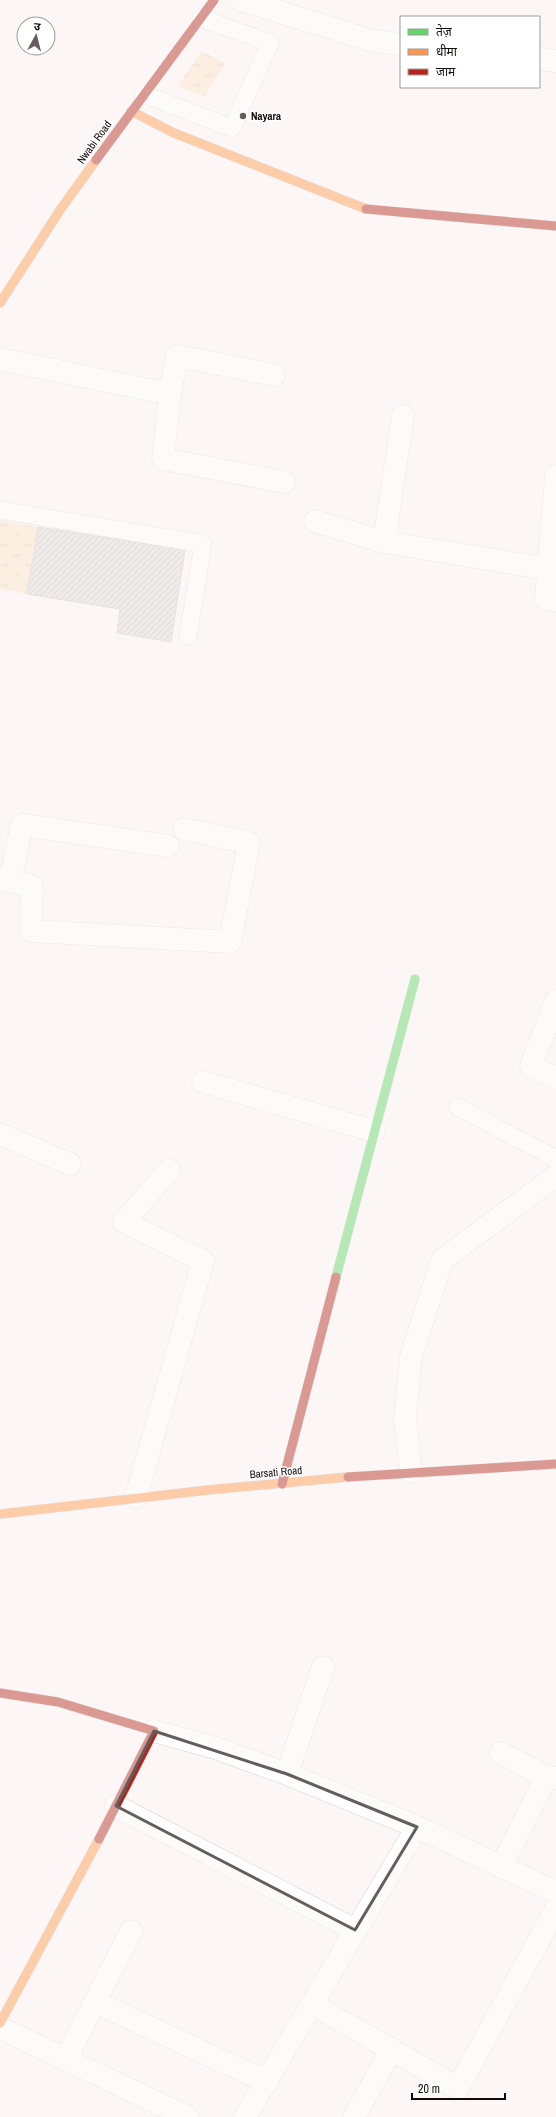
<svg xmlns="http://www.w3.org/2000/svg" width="556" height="2117" font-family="'Archivo Narrow','Noto Sans Devanagari',sans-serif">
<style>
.grass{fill:url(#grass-tufts)}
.building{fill:url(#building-hatch);stroke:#ccc7c7}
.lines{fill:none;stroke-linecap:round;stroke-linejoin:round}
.lane-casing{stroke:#d7d2d1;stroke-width:18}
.street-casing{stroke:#d7d2d1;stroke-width:23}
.fast-casing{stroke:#d7d2d1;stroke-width:10}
.slow-casing{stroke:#d7d2d1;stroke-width:10}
.jam-casing{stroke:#d7d2d1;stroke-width:10}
.lane{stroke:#fffefe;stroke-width:17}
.street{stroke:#fffefe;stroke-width:22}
.fast{stroke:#63d668;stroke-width:9}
.slow{stroke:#ff974d;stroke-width:9}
.jam{stroke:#b3261e;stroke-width:9}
.marked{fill:none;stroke:#635e5d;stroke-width:3;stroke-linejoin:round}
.poi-dot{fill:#635e5d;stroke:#fff;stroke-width:1.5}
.labels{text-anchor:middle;stroke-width:3;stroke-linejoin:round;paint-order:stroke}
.poi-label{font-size:11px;font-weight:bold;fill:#100b0a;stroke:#fff;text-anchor:start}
.street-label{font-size:11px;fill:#100b0a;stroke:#fff}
</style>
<defs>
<pattern id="grass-tufts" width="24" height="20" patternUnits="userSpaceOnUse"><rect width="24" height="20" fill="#fde4cb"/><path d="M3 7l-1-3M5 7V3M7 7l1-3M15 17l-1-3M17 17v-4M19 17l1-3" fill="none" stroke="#d8c2ad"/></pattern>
<pattern id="building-hatch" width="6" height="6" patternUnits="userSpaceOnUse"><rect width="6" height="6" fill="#e1dcdc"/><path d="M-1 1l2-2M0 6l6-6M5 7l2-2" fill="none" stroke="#c0bbbb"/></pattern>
</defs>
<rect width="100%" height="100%" fill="#fcf7f6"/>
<g class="grass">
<polygon points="201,51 225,63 205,97 178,86"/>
<polygon points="0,520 38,527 27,594 0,589"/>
</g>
<polygon class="building" points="38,527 185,550 171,642 117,633 120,609 27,594"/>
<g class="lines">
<g class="lane-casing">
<g id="lane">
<polyline points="143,94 232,128 270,43 201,18"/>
<polyline points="0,510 203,544 188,636"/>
<polyline points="458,1107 556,1159"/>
</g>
</g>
<g class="street-casing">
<g id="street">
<polyline points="241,0 373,41 401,44"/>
<polyline points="539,59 556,61"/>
<polyline points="0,359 170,394 177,356 274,375"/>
<polyline points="170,394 163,459 284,482"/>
<polyline points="556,476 546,599 556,600"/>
<polyline points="315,521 384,542 549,569"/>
<polyline points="384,542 403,416"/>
<polyline points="0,879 32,886 31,931 230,942 249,843 184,829"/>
<polyline points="10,881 22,825 168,846"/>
<polyline points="556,1001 531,1066 556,1078"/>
<polyline points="203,1082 374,1131"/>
<polyline points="0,1134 70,1164"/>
<polyline points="411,1472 405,1417 411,1357 442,1260 556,1176"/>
<polyline points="136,1497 203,1261 124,1222 169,1170"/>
<polyline points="323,1667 287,1774 417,1827 556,1892"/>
<polyline points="154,1731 215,1748 287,1774"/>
<polyline points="501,1753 546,1777"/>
<polyline points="116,1806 355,1930"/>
<polyline points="501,1867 546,1777 556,1778"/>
<polyline points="95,2002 267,2082"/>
<polyline points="312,2004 458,2088 556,1909"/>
<polyline points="0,2028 187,2117"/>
<polyline points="66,2059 131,1931"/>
<polyline points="245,2117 417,1827"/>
<polyline points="354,2117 392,2049"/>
</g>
</g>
<g class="fast-casing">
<polyline id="fast" points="336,1277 415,979"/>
</g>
<g class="slow-casing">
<g id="slow">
<polyline points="131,111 174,133 366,209"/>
<polyline points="0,303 60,210 96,160"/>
<polyline points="0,1514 208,1490 348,1477"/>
<polyline points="0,2023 99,1839"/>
</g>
</g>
<g class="jam-casing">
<g id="jam">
<polyline points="96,160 214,0"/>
<polyline points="366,209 556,226"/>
<polyline points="348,1477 556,1464"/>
<polyline points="282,1484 336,1277"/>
<polyline points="0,1693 58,1702 154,1731 99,1839"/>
</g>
</g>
<use href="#lane" class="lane"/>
<use href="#street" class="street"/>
<use href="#fast" class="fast"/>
<use href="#slow" class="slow"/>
<use href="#jam" class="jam"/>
</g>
<path d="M0 0H556V2117H0ZM154,1731L287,1774L417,1827L355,1930L116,1806Z" fill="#fcf7f6" fill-opacity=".55" fill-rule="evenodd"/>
<path class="marked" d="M154,1731L287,1774L417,1827L355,1930L116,1806Z"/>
<circle class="poi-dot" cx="243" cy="116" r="4"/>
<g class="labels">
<g class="poi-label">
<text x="251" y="120">Nayara</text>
</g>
<g class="street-label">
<text transform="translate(94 142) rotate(-54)" y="4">Nwabi Road</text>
<text transform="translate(276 1472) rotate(-5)" y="4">Barsati Road</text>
</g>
</g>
<rect x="400" y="16" width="140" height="72" fill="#ffffff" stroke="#9f9d9d"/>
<rect x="408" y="29" width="20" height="6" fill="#63d668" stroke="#9f9d9d"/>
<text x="436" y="36" font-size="12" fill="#100b0a">तेज़</text>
<rect x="408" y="49" width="20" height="6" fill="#ff974d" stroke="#9f9d9d"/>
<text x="436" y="56" font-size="12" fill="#100b0a">धीमा</text>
<rect x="408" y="69" width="20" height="6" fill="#b3261e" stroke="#9f9d9d"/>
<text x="436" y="76" font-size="12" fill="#100b0a">जाम</text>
<g transform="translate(36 36) rotate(7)"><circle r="19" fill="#ffffff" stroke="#9f9d9d"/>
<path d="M0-3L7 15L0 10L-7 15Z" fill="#635e5d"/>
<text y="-6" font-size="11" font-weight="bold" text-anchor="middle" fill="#100b0a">उ</text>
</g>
<path d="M412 2093v6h93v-6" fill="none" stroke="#100b0a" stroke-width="2"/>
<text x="418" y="2093" font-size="12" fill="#100b0a" stroke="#ffffff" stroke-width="3" paint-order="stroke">20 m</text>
</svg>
